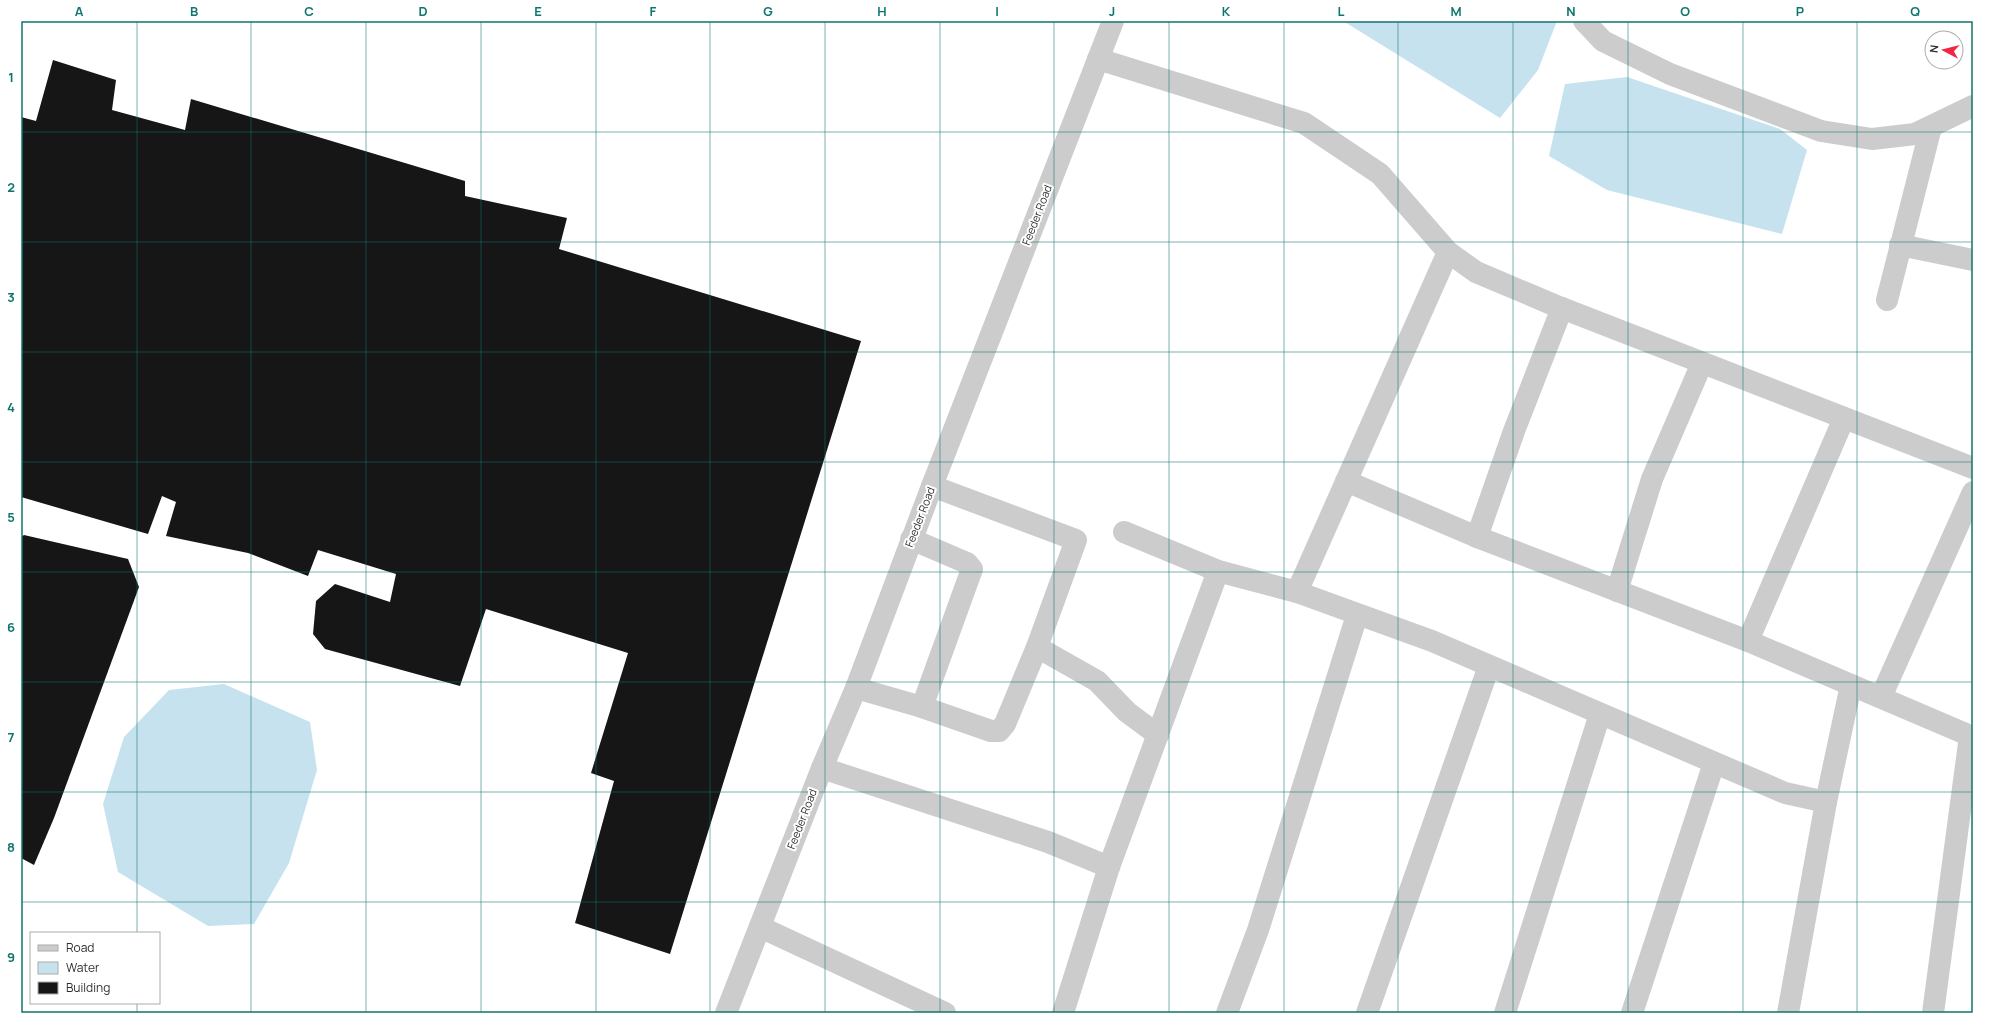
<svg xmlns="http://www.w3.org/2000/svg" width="1994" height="1034" font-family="Manrope,sans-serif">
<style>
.water{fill:#c7e2ef}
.building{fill:#161616}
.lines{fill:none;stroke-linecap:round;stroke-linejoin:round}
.minor{stroke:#ccc;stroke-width:22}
.tertiary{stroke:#ccc;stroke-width:22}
.grid{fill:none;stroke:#0f766e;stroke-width:1;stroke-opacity:0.55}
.labels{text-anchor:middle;stroke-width:4;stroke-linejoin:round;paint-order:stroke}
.street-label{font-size:11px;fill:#2f2f2f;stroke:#fff}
.neatline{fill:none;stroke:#0f766e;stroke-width:1.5}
.grid-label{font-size:13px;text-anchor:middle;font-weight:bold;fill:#0f766e}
</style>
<rect width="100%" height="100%" fill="#fff"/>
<g class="water">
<polygon points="1343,21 1557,21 1538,70 1500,118"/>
<polygon points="1627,77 1780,129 1807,150 1782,234 1607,190 1549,156 1565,84"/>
<polygon points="224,684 310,722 317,770 289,863 254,924 208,926 118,872 103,804 124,737 169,690"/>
</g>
<g class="building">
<polygon points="53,60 116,80 112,110 185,130 191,99 465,181 465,196 567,218 559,249 861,341 670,954 575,923 614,781 591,773 628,653 486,609 460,686 325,649 313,634 316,601 335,584 390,602 396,574 318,550 308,576 248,553 166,536 176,502 162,496 148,534 21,497 21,117 36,121"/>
<polygon points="24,535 128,559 139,587 54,818 34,865 21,858 21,537"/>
</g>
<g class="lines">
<g class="minor">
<polyline points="1584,21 1603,41 1670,74 1821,131 1872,139 1915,134 1973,106"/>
<polyline points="1098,59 1304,123 1380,174 1448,252 1476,272 1554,305 1973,468"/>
<polyline points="1900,245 1973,260"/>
<polyline points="1887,300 1931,127"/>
<polyline points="1346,481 1477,537 1748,641 1973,737"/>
<polyline points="1124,532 1218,571 1297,592 1448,252"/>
<polyline points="1477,537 1514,431 1562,308"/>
<polyline points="911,539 967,563 972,569 922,707"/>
<polyline points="1617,591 1652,479 1702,363"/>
<polyline points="1297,592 1432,641 1785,793 1826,802"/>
<polyline points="1748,641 1844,418"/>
<polyline points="1037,647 1097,681 1127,712 1158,735"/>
<polyline points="856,688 922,707 991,731 999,731 1005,724 1037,647 1076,540 932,486"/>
<polyline points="1881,697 1973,492"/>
<polyline points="822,768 1048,842 1109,867"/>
<polyline points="760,927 945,1013"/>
<polyline points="1063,1013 1109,867 1218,571"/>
<polyline points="1227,1013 1258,930 1357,615"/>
<polyline points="1367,1013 1489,666"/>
<polyline points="1505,1013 1600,714"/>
<polyline points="1632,1013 1714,763"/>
<polyline points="1788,1013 1826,802 1851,685"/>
<polyline points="1933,1013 1970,736"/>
</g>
<polyline class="tertiary" points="726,1013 822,768 856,688 932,486 1113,21"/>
</g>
<path class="grid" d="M137,21V933M251,21V1013M366,21V1013M481,21V1013M596,21V1013M710,21V1013M825,21V1013M940,21V1013M1054,21V1013M1169,21V1013M1284,21V1013M1398,21V1013M1513,21V1013M1628,21V1013M1743,21V1013M1857,21V1013M21,132H1973M21,242H1973M21,352H1973M21,462H1973M21,572H1973M21,682H1973M21,792H1973M21,902H1973M137,1003V1013"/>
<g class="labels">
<g class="street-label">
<text transform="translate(1037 215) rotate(-69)" y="4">Feeder Road</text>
<text transform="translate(920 517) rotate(-69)" y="4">Feeder Road</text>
<text transform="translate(802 819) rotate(-69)" y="4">Feeder Road</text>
</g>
</g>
<rect width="1994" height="1034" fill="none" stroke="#ffffff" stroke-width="44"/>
<rect x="30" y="932" width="130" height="72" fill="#ffffff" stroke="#acacac"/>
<rect x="38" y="945" width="20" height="6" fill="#cccccc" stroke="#acacac"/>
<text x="66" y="952" font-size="12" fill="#2f2f2f">Road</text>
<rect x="38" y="962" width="20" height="12" fill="#c7e2ef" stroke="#acacac"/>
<text x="66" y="972" font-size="12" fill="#2f2f2f">Water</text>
<rect x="38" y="982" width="20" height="12" fill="#161616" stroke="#acacac"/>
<text x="66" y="992" font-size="12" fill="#2f2f2f">Building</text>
<g transform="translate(1944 50) rotate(277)"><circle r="19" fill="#ffffff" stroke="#acacac"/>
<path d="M0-3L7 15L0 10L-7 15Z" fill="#f32542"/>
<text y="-6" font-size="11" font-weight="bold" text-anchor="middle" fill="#2f2f2f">N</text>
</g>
<rect x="22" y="22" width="1950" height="990" class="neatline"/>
<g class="grid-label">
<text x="79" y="16">A</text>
<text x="194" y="16">B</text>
<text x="309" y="16">C</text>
<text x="423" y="16">D</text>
<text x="538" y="16">E</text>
<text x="653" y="16">F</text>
<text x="768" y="16">G</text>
<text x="882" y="16">H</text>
<text x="997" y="16">I</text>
<text x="1112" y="16">J</text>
<text x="1226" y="16">K</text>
<text x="1341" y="16">L</text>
<text x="1456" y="16">M</text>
<text x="1571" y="16">N</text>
<text x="1685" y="16">O</text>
<text x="1800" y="16">P</text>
<text x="1915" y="16">Q</text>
<text x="11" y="82">1</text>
<text x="11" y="192">2</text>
<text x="11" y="302">3</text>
<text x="11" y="412">4</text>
<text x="11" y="522">5</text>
<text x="11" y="632">6</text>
<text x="11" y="742">7</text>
<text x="11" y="852">8</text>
<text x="11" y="962">9</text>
</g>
</svg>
